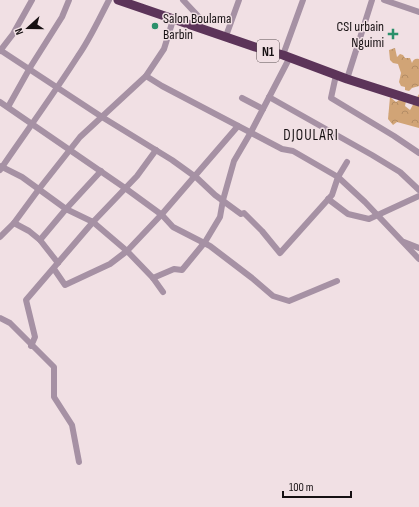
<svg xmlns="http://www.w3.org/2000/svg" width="419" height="507" font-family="'Sofia Sans Condensed',sans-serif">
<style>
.forest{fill:url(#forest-crowns)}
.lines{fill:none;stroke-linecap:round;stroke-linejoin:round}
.minor{stroke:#a691a4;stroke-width:6}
.highway{stroke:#5c3459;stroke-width:9}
.poi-dot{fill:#2b906b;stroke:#f1e0e4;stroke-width:1.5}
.labels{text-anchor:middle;stroke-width:3;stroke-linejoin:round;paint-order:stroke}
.shield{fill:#f1e0e4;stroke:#584e51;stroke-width:1}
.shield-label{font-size:13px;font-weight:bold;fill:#161012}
.poi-label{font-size:14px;fill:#161012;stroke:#f1e0e4;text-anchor:start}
.neighbourhood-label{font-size:15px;letter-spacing:1px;fill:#161012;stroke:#f1e0e4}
</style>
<defs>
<pattern id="forest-crowns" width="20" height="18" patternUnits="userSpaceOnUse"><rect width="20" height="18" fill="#d1a476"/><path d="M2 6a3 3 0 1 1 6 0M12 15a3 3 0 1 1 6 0" fill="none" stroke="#b38c65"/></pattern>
</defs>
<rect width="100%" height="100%" fill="#f1e0e4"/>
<g class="forest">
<path d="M395,48L397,57L400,54L403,55L405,58H410L412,63C413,60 415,58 419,59V86L412,88L409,91L405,90V87L401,86L399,82L401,73L398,64L393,63L390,60L389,50Z"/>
<polygon points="419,94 419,128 397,122 393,125 388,119 390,97 396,102 399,100 406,101 405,106 410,110"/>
</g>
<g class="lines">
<g class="minor">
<polyline points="183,0 199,17 199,28"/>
<polyline points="384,0 419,12"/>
<polyline points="226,36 239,0"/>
<polyline points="0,50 102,117 172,160 197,178 215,195 241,214 244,213 262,231 280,253 332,195 338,177 347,162"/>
<polyline points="0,51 13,34 32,0"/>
<polyline points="283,55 303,0"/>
<polyline points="336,75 331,98 394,136 419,153"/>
<polyline points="146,76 162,86 282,149 293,151 338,177 365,202 419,259"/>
<polyline points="347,79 372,0"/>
<polyline points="269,97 372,155 400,172 419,190"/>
<polyline points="242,98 263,109"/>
<polyline points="0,102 125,188 162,215 173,227 210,246 252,278 273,296 289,301 337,281"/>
<polyline points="8,107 31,66 62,17 69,0"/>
<polyline points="0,166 22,177 66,209 93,222 127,251 153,278 163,292"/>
<path d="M0,170C26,132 53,95 78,56C90,39 99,19 109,0"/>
<polyline points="328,199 348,214 369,219 419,196"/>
<polyline points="14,223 29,231 40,240"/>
<polyline points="0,237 14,223 39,189 80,137 146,76 164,49 173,20"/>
<polyline points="404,242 419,248"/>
<polyline points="58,263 40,240 66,209 101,171"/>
<polyline points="54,269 65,285 110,264 127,251 162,214 238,126"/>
<polyline points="153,278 174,269 182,270 205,242 220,217 223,200 234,161 251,132 290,57"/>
<polyline points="0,318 10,323 54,367 54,397 72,425 79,462"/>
<polyline points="31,346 35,337 26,300 93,222 137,176 156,150"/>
</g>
<polyline class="highway" points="118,0 255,47 283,55 347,79 419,102"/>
</g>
<g class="poi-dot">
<circle cx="155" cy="26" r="4"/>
<path d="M391 28h4v4h4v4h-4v4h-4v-4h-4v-4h4z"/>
</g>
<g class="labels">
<rect class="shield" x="257" y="40" width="22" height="22" rx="3"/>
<g class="shield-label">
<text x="268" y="56">N1</text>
</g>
<g class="poi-label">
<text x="163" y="23">Salon Boulama<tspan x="163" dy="16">Barbin</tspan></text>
<text x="384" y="31" text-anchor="end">CSI urbain<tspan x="384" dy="16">Nguimi</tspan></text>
</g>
<g class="neighbourhood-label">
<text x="311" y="140">DJOULARI</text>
</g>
</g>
<g transform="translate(28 28) rotate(249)" stroke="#f1e0e4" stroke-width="3" paint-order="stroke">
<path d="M0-3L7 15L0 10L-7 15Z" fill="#161012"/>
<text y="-6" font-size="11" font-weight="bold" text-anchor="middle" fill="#161012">N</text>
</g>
<path d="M283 491v6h68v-6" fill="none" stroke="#161012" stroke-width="2"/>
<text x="289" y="491" font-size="12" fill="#161012" stroke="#f1e0e4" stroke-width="3" paint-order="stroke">100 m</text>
</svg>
